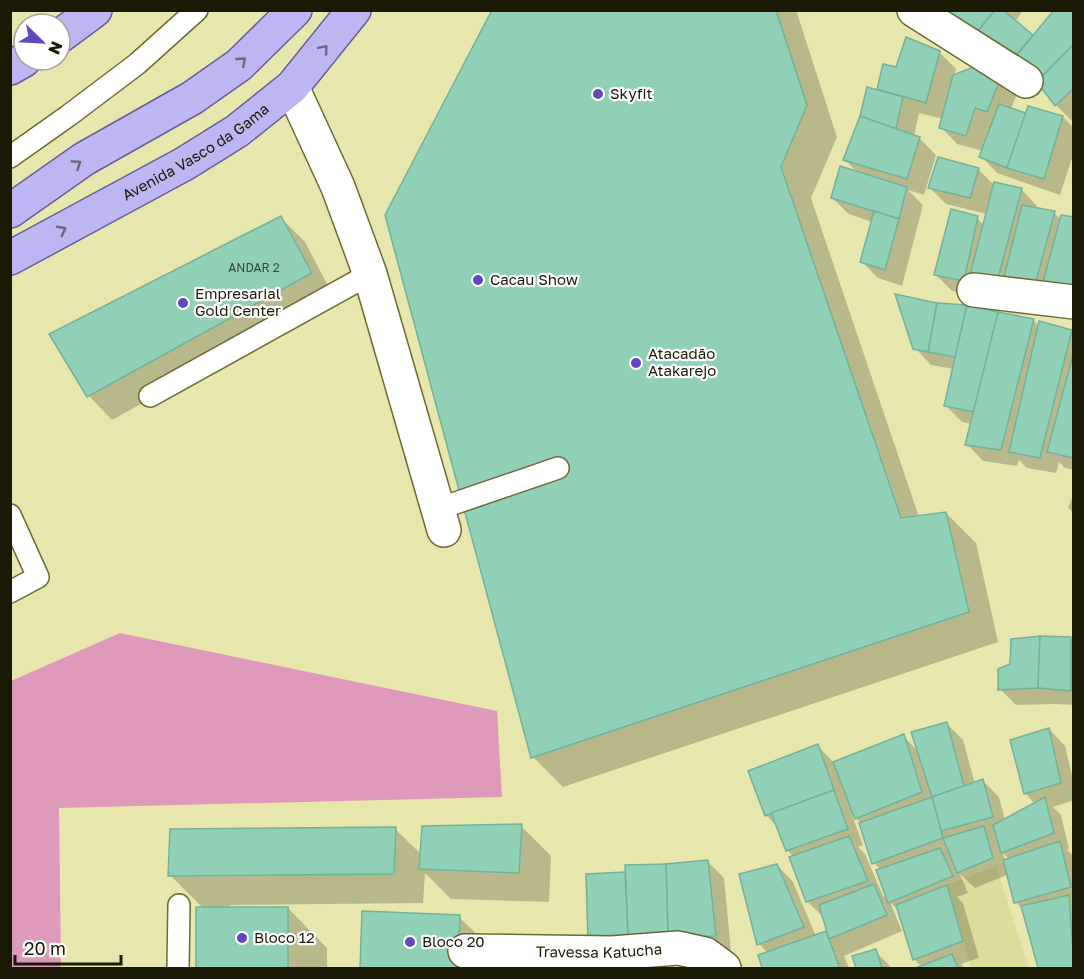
<svg xmlns="http://www.w3.org/2000/svg" width="1084" height="979" font-family="'Golos Text',sans-serif">
<style>
.built{fill:#dddd9b}
.green{fill:#de99bb}
.shadow{fill:#0003;fill-rule:evenodd}
.building{fill:#8fd0b7;stroke:#72b29a;stroke-width:1.5}
.lines{fill:none;stroke-linecap:round;stroke-linejoin:round}
.service-casing{stroke:#6b6a34;stroke-width:24}
.minor-casing{stroke:#6b6a34;stroke-width:36}
.primary-casing{stroke:#685e9a;stroke-width:36}
.service{stroke:#fff;stroke-width:21}
.minor{stroke:#fff;stroke-width:33}
.primary{stroke:#beb5f3;stroke-width:33}
.oneway{stroke:#6c687c}
.poi-dot{fill:#6247bf;stroke:#fff;stroke-width:2}
.labels{text-anchor:middle;stroke-width:4.5;stroke-linejoin:round;paint-order:stroke}
.number-label{font-size:12px;fill:#374831}
.poi-label{font-size:15px;fill:#1a1a04;stroke:#fff;text-anchor:start}
.street-label{font-size:15px;fill:#1a1a04;stroke:#fff}
</style>
<rect width="100%" height="100%" fill="#e7e7ad"/>
<polygon class="built" points="996,866 1029,968 971,968 947,885"/>
<polygon class="green" points="120,633 497,711 502,797 59,808 61,968 11,968 11,681"/>
<g class="shadow">
<polygon points="493,10 796,10 837,137 811,198 919,517 946,513 976,543 998,642 563,787 533,757"/>
<polygon points="929,10 1023,10 1015,22 1033,37 1074,10 1074,120 1072,121 1056,105 1039,82"/>
<polygon points="940,53 956,69 954,76 976,67 1017,94 1011,109 1027,115 1063,117 1074,128 1074,152 1060,195 997,173 981,156 983,151 957,144 941,127 943,119 919,113 914,136 919,138 936,155 924,195 908,190 923,205 902,286 878,278 861,261 872,222 849,214 832,198 859,174 845,160 878,92 884,66 897,69"/>
<polygon points="978,169 994,185 1021,189 1037,206 1036,210 1054,213 1061,219 1074,304 980,297 952,291 936,275 977,218 984,225 987,214 946,204 930,188"/>
<polygon points="281,218 305,242 334,297 112,420 89,396"/>
<polygon points="937,304 967,307 1034,321 1040,327 1071,331 1074,333 1074,470 1065,468 1059,462 1056,473 1027,468 1019,460 1017,466 983,461 967,444 972,424 962,422 946,406 954,369 931,365 915,348"/>
<polygon points="1074,493 1074,513 1068,508"/>
<polygon points="1070,638 1074,642 1074,705 1055,704 1016,705 1000,689"/>
<path d="M946,723L963,740L975,784L983,781L999,797L1005,820L1035,804L1025,793L1049,729L1065,746L1074,784V800L1053,807L1061,815L1069,849L1067,850L1074,856V968H1040L1024,911L1016,902L1009,874L975,888L960,874L968,893L957,897L963,903L979,958L961,964L965,968H921L922,967L914,959L900,912L890,902L881,870L874,863L861,823L852,815L863,845L858,847L865,854L883,896L890,902L902,931L844,956L849,968H764L760,956L768,953L759,944L777,865L793,882L816,936L828,931L824,918L807,901L794,857L787,850L778,827L766,815L818,746L834,763L903,736L919,752ZM1003,853L1009,859L1005,861Z"/>
<polygon points="521,826 551,856 549,902 451,899 425,873 423,903 230,905 230,908 288,908 327,948 327,968 197,968 198,908 203,908 170,875 395,829 422,855"/>
<polygon points="707,861 724,878 731,952 606,955 588,875 627,873 627,866"/>
<polygon points="364,913 459,917 499,956 498,968 361,968"/>
<polygon points="875,951 892,968 858,968 854,957"/>
</g>
<g class="building">
<polygon points="492,10 776,10 807,105 781,167 901,518 946,512 969,612 531,758 385,215"/>
<polygon points="943,10 995,10 978,31"/>
<polygon points="995,10 1003,10 1033,35 1012,60 978,31"/>
<polygon points="1054,10 1074,10 1074,44 1041,77 1016,56"/>
<polygon points="906,37 940,51 926,103 877,89 883,64 896,67"/>
<polygon points="1074,44 1074,88 1055,106 1037,82"/>
<polygon points="976,66 1001,77 987,112 975,108 966,136 939,128 953,75"/>
<polygon points="867,87 903,97 896,129 860,116"/>
<polygon points="999,104 1026,113 1007,168 979,157"/>
<polygon points="1028,106 1063,116 1044,179 1007,168"/>
<polygon points="860,116 920,137 907,179 843,160"/>
<polygon points="938,157 979,168 970,198 928,188"/>
<polygon points="840,166 907,187 899,219 831,198"/>
<polygon points="994,182 1022,188 997,282 970,275"/>
<polygon points="1022,205 1055,211 1035,285 1004,277"/>
<polygon points="951,209 978,216 964,281 934,275"/>
<polygon points="874,211 899,219 885,270 860,262"/>
<polygon points="1061,215 1074,217 1074,291 1042,286"/>
<polygon points="281,216 312,273 87,397 49,334"/>
<polygon points="895,294 937,303 928,352 913,349"/>
<polygon points="937,303 967,305 955,357 928,352"/>
<polygon points="967,305 998,312 974,412 944,406"/>
<polygon points="998,312 1034,319 1001,450 965,445"/>
<polygon points="1039,321 1072,330 1040,458 1009,452"/>
<polygon points="1074,351 1074,458 1073,458 1047,452"/>
<polygon points="1040,636 1038,688 998,690 998,669 1010,664 1011,639"/>
<polygon points="1040,636 1071,637 1071,691 1038,688"/>
<polygon points="947,722 964,786 932,797 911,732"/>
<polygon points="1049,728 1061,783 1024,794 1010,740"/>
<polygon points="904,734 922,792 855,819 833,762"/>
<polygon points="818,744 834,790 765,816 748,771"/>
<polygon points="983,779 993,817 941,831 932,797"/>
<polygon points="834,790 848,829 786,851 771,813"/>
<polygon points="932,797 943,838 872,864 859,823"/>
<polygon points="1045,797 1054,833 1001,853 993,825"/>
<polygon points="522,824 519,873 419,869 422,826"/>
<polygon points="984,826 993,858 957,873 943,838"/>
<polygon points="396,827 394,874 168,876 170,829"/>
<polygon points="849,836 868,881 806,902 789,857"/>
<polygon points="1060,841 1071,887 1014,903 1003,860"/>
<polygon points="940,848 953,876 888,903 876,870"/>
<polygon points="708,860 716,936 668,937 666,864"/>
<polygon points="666,864 668,937 628,938 625,865"/>
<polygon points="777,864 804,927 757,945 739,874"/>
<polygon points="625,872 628,938 588,939 586,874"/>
<polygon points="874,884 887,915 829,939 819,905"/>
<polygon points="947,885 963,941 913,960 896,905"/>
<polygon points="1069,895 1074,968 1038,968 1021,906"/>
<rect x="196" y="907" width="92" height="61"/>
<polygon points="362,911 460,915 458,968 360,968"/>
<polygon points="826,931 840,968 762,968 758,955"/>
<polygon points="876,949 882,968 856,968 852,956"/>
<polygon points="952,954 958,968 919,968 918,967"/>
</g>
<g class="lines">
<g class="service-casing">
<g id="service">
<polyline points="10,157 68,116 137,64 197,10"/>
<polyline points="150,396 370,274"/>
<polyline points="438,509 558,468"/>
<polyline points="10,515 38,577 10,592"/>
<polyline points="178,968 179,905"/>
</g>
</g>
<g class="minor-casing">
<g id="minor">
<polyline points="914,10 1026,81"/>
<polyline points="292,87 338,187 370,274 444,530"/>
<polyline points="974,290 1074,302"/>
<path id="s1" d="M465,951L612,953L678,948L705,954L724,968"/>
</g>
</g>
<g class="primary-casing">
<g id="primary">
<polyline points="60,36 95,10"/>
<polyline points="10,68 24,60"/>
<polyline points="10,211 84,159 192,98 239,65 295,10"/>
<path id="s2" d="M10,258L184,164L237,131L292,87L354,10"/>
</g>
</g>
<use href="#service" class="service"/>
<use href="#minor" class="minor"/>
<use href="#primary" class="primary"/>
</g>
<defs><path id="oneway-chevron" d="M-2-3.5L2.5 0L-2 3.5" fill="none" stroke-width="1.6" stroke-linecap="round" stroke-linejoin="round" transform="scale(1.5)"/></defs>
<g class="oneway">
<use href="#oneway-chevron" transform="translate(324 49) rotate(-50)"/>
<use href="#oneway-chevron" transform="translate(242 61) rotate(-41)"/>
<use href="#oneway-chevron" transform="translate(77 164) rotate(-34)"/>
<use href="#oneway-chevron" transform="translate(62 230) rotate(-28)"/>
</g>
<g class="poi-dot">
<circle cx="598" cy="94" r="6"/>
<circle cx="478" cy="280" r="6"/>
<circle cx="183" cy="303" r="6"/>
<circle cx="636" cy="363" r="6"/>
<circle cx="242" cy="938" r="6"/>
<circle cx="410" cy="942" r="6"/>
</g>
<g class="labels">
<g class="number-label">
<text x="254" y="272">ANDAR 2</text>
</g>
<g class="poi-label">
<text x="610" y="99">Skyfit</text>
<text x="490" y="285">Cacau Show</text>
<text x="195" y="299">Empresarial<tspan x="195" dy="17">Gold Center</tspan></text>
<text x="648" y="359">Atacadão<tspan x="648" dy="17">Atakarejo</tspan></text>
<text x="254" y="943">Bloco 12</text>
<text x="422" y="947">Bloco 20</text>
</g>
<g class="street-label">
<text dy="5" stroke="none"><textPath href="#s2" startOffset="214">Avenida Vasco da Gama</textPath></text>
<text dy="5" stroke="none"><textPath href="#s1" startOffset="134">Travessa Katucha</textPath></text>
</g>
</g>
<rect width="1084" height="979" fill="none" stroke="#1a1a04" stroke-width="24"/>
<g transform="translate(42 42) rotate(114)"><circle r="28" fill="#ffffff" stroke="#a3a39b" stroke-width="1.5"/>
<path d="M0-4.5L10 22L0 15L-10 22Z" fill="#6247bf"/>
<text y="-9" font-size="16" font-weight="bold" text-anchor="middle" fill="#1a1a04">N</text>
</g>
<path d="M15 955v9h106v-9" fill="none" stroke="#1a1a04" stroke-width="3"/>
<text x="24" y="955" font-size="18" fill="#1a1a04" stroke="#ffffff" stroke-width="4.5" paint-order="stroke">20 m</text>
</svg>
